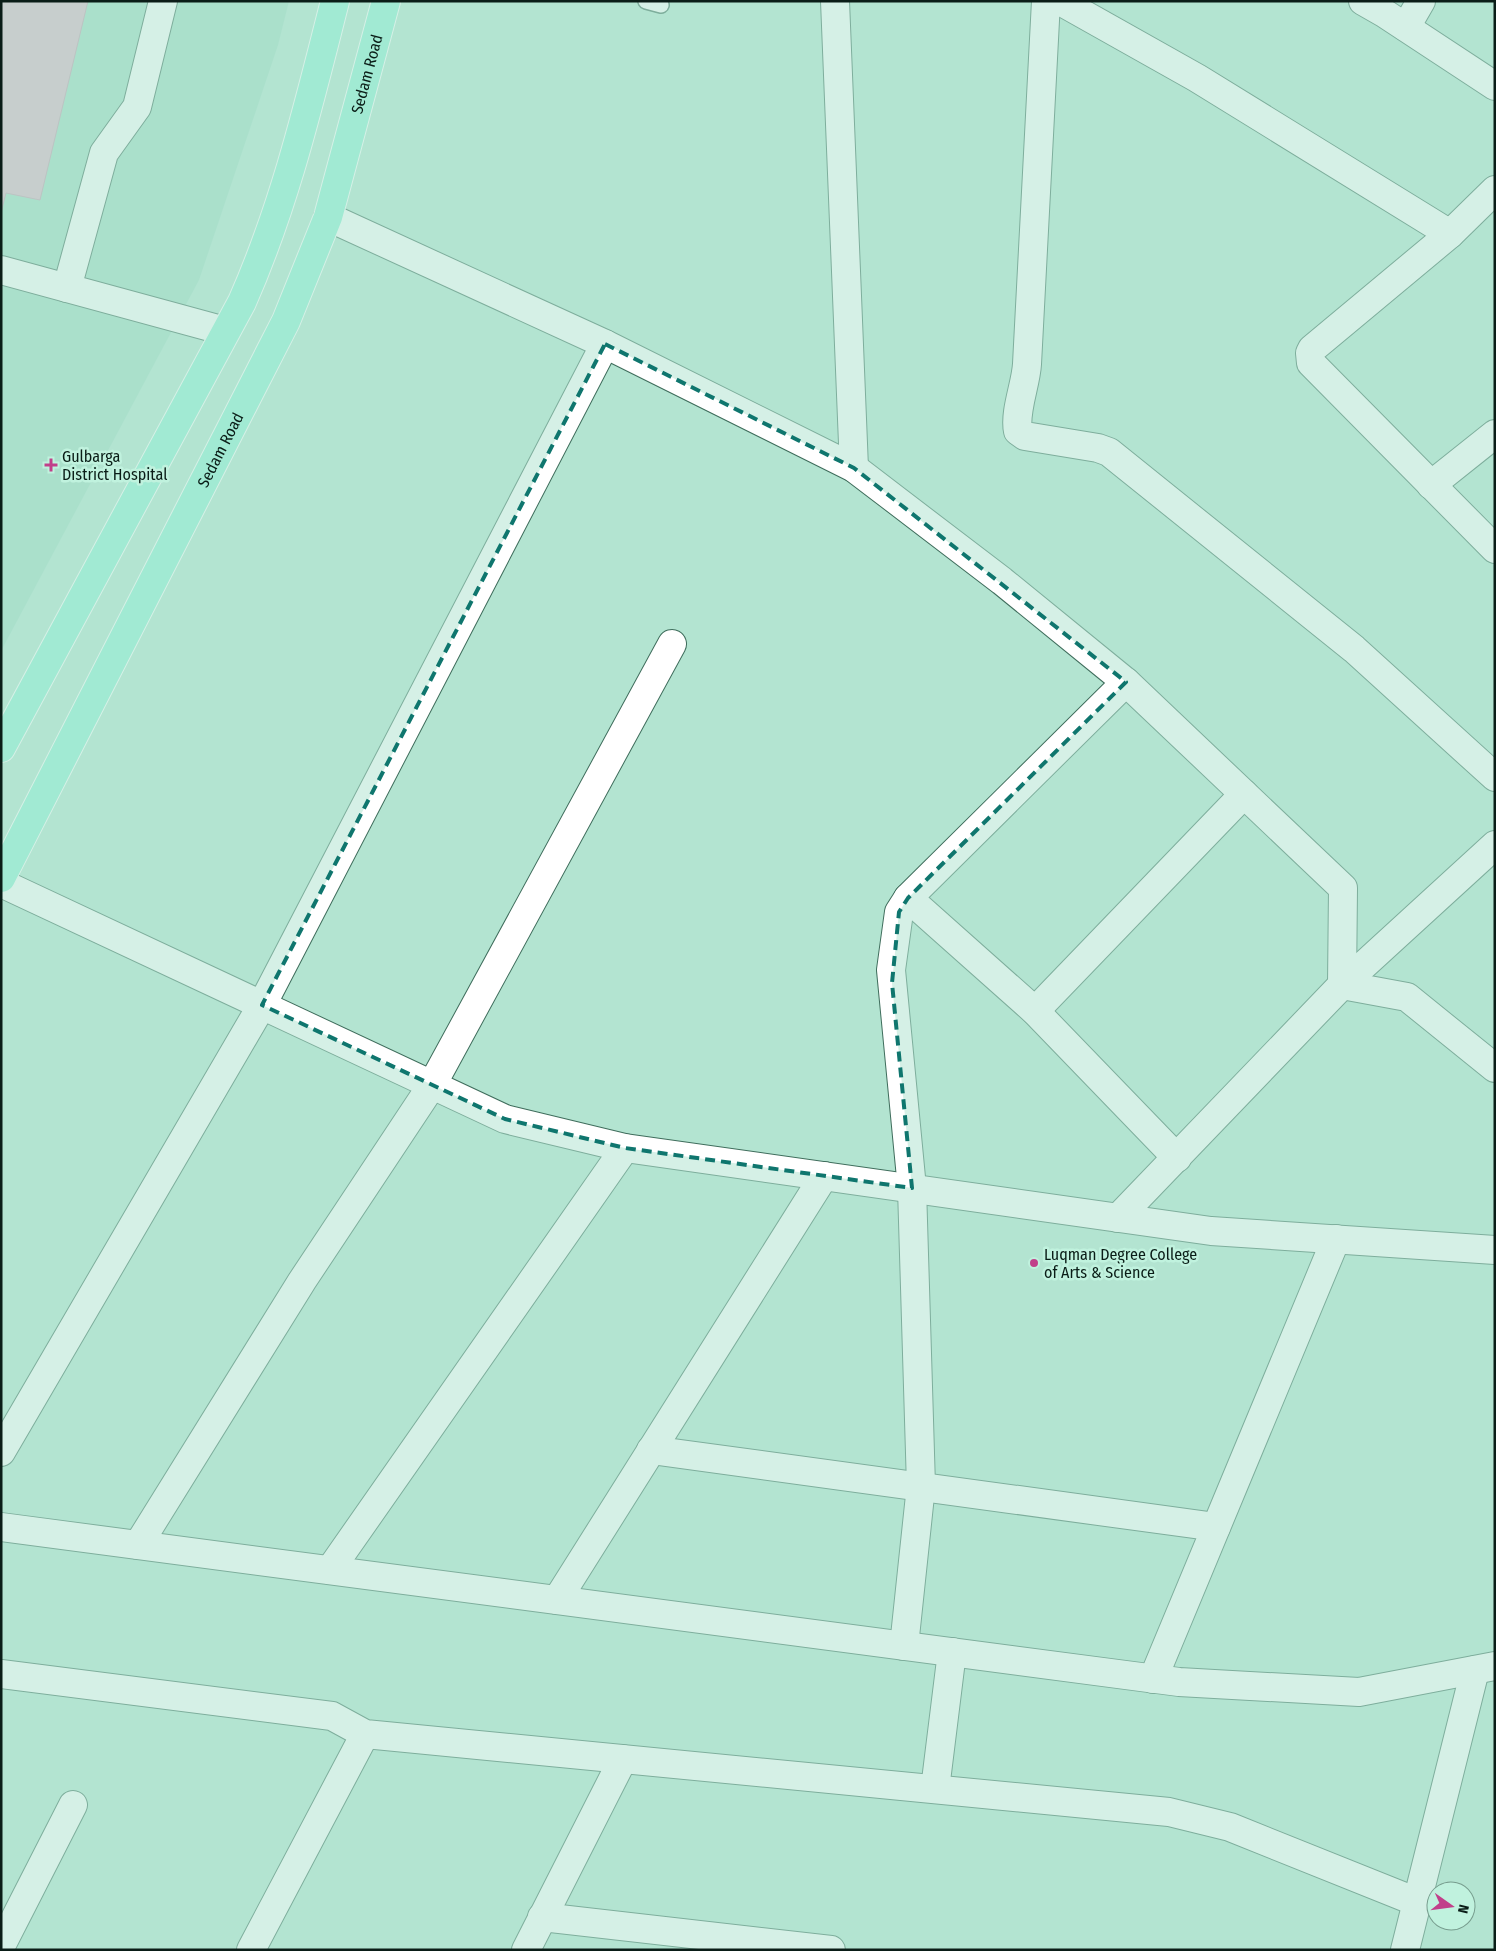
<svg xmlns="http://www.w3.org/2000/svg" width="1496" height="1951" font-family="'Fira Sans Condensed',sans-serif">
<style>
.built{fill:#a1dbc4}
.building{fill:#e0b4c8;stroke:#c89db1}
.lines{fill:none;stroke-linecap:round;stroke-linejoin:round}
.service-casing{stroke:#3f6d5c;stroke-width:18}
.minor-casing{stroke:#3f6d5c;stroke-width:30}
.tertiary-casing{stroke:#3f6d5c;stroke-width:30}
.primary-casing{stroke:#fff;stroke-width:30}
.service{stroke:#fff;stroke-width:15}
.minor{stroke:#fff;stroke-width:28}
.tertiary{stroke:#fff;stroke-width:28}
.primary{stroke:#8cf1d4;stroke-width:28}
.marked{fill:none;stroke:#0f766e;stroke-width:4;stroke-dasharray:10 6;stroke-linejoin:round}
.poi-dot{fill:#c1408a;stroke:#c0f2de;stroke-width:2}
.labels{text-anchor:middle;stroke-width:5;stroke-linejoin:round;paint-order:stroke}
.street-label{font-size:16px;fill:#0a1d17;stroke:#c0f2de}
.poi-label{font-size:16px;fill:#0a1d17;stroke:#c0f2de;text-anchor:start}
</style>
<rect width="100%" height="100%" fill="#b3e4d1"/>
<polygon class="built" points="1,1 289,1 278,45 199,280 1,651"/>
<polygon class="building" points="1,1 88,1 40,200 6,193 1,213"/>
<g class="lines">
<g class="service-casing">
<polyline id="service" points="646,1 661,5"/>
</g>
<g class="minor-casing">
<g id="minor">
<polyline points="835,1 854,468"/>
<path d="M1046,1L1027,364C1026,384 1014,412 1018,431L1025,436L1098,448L1109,452L1354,649L1495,777"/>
<polyline points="1060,1 1197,78 1450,234"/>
<polyline points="1363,1 1384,13 1495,86"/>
<polyline points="1406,27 1421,1"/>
<polyline points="1495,190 1450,234 1312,349 1310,353 1311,363 1495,549"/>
<polyline points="328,217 605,344 854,468 1002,581 1126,682 1343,888 1342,985 1407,997 1495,1068"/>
<polyline points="1,270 225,331"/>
<polyline points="67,288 104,153 137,107 163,1"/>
<polyline points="1431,485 1495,434"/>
<polyline points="1,883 505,1119 625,1148 1211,1231 1495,1250"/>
<polyline points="908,898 1035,1011 1177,1158"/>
<polyline points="1035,1011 1244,794"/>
<polyline points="1118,1218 1342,985 1495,845"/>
<polyline points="651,1450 1216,1527"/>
<polyline points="1,1452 262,1005 605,344"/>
<polyline points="138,1545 302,1281 432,1085 672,644"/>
<polyline points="330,1570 625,1148"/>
<polyline points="557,1600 824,1176"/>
<polyline points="904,1646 921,1486 912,1188 891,970 899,912 908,898 1126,682"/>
<polyline points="1,1674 332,1716 365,1734 1169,1812 1230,1827 1417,1902"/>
<polyline points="1153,1679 1336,1239"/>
<polyline points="935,1789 952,1652"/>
<polyline points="542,1917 831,1950"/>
<polyline points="1,1946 73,1805"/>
<polyline points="251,1950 365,1734"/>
<polyline points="526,1950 623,1759"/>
<polyline points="1405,1950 1475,1670"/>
</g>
</g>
<g class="tertiary-casing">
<polyline id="tertiary" points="1,1527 1179,1682 1359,1692 1495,1666"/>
</g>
<g class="primary-casing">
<g id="primary">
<path d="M1,748L242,302C285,205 309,103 335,1"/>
<path id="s1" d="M1,878L286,321L328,217L386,1"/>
</g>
</g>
<use href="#service" class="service"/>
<use href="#minor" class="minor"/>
<use href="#tertiary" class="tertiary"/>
<use href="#primary" class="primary"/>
</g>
<path d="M0 0H1496V1951H0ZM605,344L854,468L1126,682L908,898L899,912L892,983L912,1188L625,1148L505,1119L262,1005Z" fill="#b3e4d1" fill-opacity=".55" fill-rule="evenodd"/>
<path class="marked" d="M605,344L854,468L1126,682L908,898L899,912L892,983L912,1188L625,1148L505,1119L262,1005Z"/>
<g class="poi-dot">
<path d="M48.5 457.5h5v5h5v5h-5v5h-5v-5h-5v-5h5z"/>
<circle cx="1034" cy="1263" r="5"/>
</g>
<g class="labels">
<g class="street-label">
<text dy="6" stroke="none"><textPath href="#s1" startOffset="886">Sedam Road</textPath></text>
<text dy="6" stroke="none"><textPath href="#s1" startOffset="481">Sedam Road</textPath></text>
</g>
<g class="poi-label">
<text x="62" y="462">Gulbarga<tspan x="62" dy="18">District Hospital</tspan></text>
<text x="1044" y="1260">Luqman Degree College<tspan x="1044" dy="18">of Arts &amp; Science</tspan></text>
</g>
</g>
<rect width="1496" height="1951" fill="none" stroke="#0a1d17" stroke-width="5"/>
<g transform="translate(1451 1906) rotate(104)"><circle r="24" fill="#c0f2de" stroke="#779d8e"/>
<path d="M0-4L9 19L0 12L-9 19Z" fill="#c1408a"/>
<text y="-8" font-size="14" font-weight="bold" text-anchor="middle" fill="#0a1d17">N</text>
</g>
</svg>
